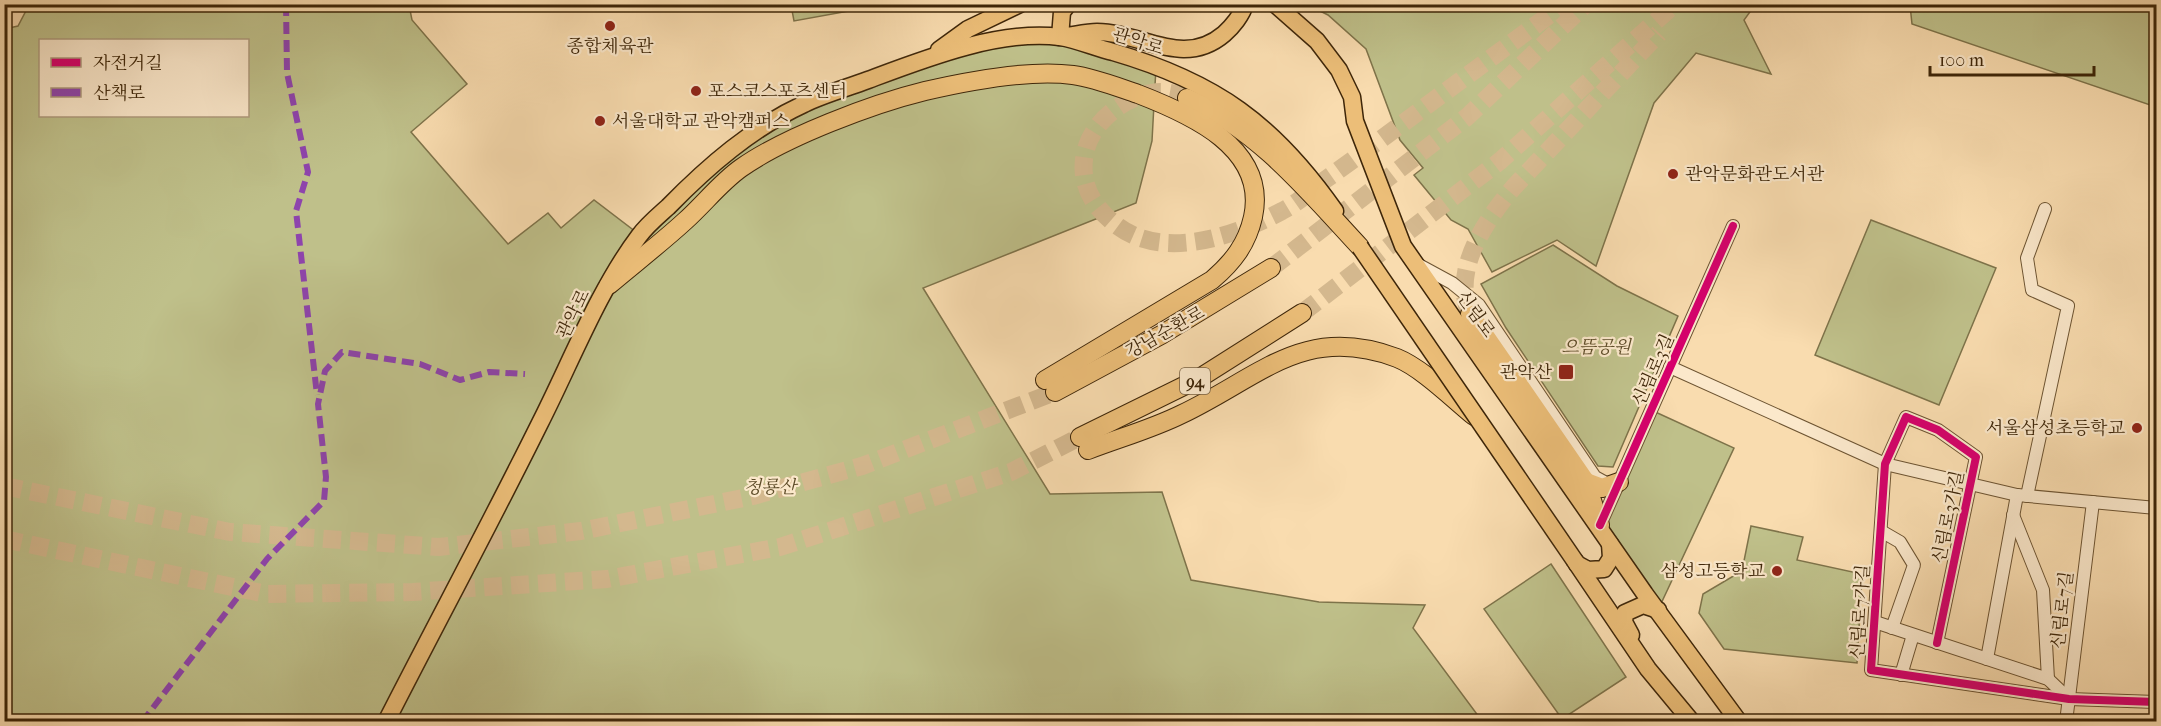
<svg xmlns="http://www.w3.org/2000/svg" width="2161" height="726" font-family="'IM FELL French Canon','Noto Serif KR',serif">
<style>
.green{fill:#bfc08a;stroke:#7e734a;stroke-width:1.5;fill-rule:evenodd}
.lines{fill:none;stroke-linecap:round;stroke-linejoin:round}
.stream{stroke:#788068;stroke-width:3}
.highway-tunnel{stroke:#d4b88e;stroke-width:18;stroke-dasharray:18 9;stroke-linecap:butt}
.minor-casing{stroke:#6d5432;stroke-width:14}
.major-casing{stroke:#3e2609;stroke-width:19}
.highway-casing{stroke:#3e2609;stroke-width:20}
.minor{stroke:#fbe8cb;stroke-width:12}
.major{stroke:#ecbe78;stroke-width:16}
.highway{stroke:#ecbe78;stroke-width:18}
.major-bridge-casing{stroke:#3e2609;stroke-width:19;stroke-linecap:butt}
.major-bridge{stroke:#ecbe78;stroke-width:16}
.quiet{stroke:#8e44ad;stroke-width:6;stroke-dasharray:12 6;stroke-linecap:butt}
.cycleway-casing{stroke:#fbe8cb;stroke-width:11}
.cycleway{stroke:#d6006c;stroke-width:8}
.poi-dot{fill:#8f2418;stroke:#fbe8cb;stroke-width:2}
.labels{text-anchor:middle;stroke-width:4.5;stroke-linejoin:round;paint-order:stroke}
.shield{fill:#fbe8cb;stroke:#776043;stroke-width:1.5}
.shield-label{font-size:16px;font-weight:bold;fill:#3e2609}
.street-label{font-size:18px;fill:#3e2609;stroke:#fbe8cb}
.poi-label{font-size:18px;fill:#3e2609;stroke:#fbe8cb;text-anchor:start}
.park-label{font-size:18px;font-style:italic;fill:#5e4c29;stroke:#fbe8cb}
</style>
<rect width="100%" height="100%" fill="#f9dcaf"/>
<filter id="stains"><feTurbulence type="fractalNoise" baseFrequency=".00333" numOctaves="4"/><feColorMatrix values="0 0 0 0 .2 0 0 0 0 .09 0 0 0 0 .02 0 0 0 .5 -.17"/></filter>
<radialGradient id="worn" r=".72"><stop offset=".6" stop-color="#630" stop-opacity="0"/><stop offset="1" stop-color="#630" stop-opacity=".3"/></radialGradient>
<g class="green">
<path d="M29,5H409L412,20L467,84L411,132L508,244L548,213L561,228L594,200L640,235L694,180L804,104L931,56L1032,38L1156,67L1152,141L1136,203L923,288L1050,494L1162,492L1191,580L1319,602L1425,605L1413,628L1482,721H5L4,29L18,26ZM40,40H248V116H40Z"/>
<polygon points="791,5 791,4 882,5 794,21"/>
<polygon points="1316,5 1755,5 1744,20 1771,74 1696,53 1654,103 1596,266 1557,240 1492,272 1468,229 1451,220 1414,175 1423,168 1400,140 1366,49 1328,15 1316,9"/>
<polygon points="1910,5 2156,5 2156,107 1912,24"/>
<polygon points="1871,220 1996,268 1939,405 1815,355"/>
<polygon points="1553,245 1617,286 1678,316 1613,467 1598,466 1506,328 1481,284"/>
<polygon points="1651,410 1734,448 1658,610 1600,525"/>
<polygon points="1751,526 1803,537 1797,560 1862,574 1857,663 1724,649 1699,613 1703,594 1742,571"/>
<polygon points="1551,564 1626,677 1562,719 1484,609"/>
</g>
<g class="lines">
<polyline class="stream" points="1327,4 1327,10"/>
<g class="highway-tunnel">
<path d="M1187,98C1176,94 1164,90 1152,93C1122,98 1091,123 1085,153C1079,183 1092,206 1115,224C1162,262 1235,236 1282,211C1296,204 1309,192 1322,182C1352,161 1381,139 1410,118C1461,80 1513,42 1564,4"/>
<polyline points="1271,268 1467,117 1586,4"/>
<polyline points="1302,313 1500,161 1675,4"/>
<path d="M1470,314C1451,270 1486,220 1513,188L1659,33"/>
<polyline points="4,486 230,532 439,547 581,531 753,496 862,466 1055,392"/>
<polyline points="4,539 266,594 413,592 607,579 780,547 1011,472 1080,437"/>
</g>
<g class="minor-casing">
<g id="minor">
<polyline points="1417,264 1452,283 1479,305 1595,477 1606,483"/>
<polyline points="1670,367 1885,464 2017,495 2156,508"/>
<polyline points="2027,496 2068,306 2032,290 2027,258 2045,209"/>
<polyline points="2013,515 2043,590 2048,679"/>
<polyline points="1600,525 1733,226"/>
<polyline points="1881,531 1900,542 1914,565 1892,628"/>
<polyline points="1875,622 2048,679 2069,699"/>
<polyline points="1937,643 1976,457 1938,430 1906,417 1885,464 1871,670 2069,699 2156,702"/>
<polyline points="1987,659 2017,495"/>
<polyline points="1901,675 1913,635"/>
<polyline points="2066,722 2093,502"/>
</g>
</g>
<g class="major-casing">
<g id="major">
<path d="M1068,4L1062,12L1060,37C1072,36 1085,32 1097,32C1141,32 1183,69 1224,34C1232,27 1242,15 1245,4"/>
<polyline points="1275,4 1317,41 1339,70 1352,97 1355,121 1403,246 1645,594 1739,722"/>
<polyline points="939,50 968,29 1020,4"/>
<polyline points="1575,561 1648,669 1692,722"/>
<polyline points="1577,564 1588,570 1604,569 1611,558 1610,544"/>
<polyline points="1631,635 1624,622 1625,613 1643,605 1658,610"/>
<path d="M386,722C437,622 490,524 540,423C570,364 599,289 639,236C647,225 658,216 668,207C708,166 752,128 804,104C824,94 847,88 868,80C924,59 1000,29 1060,37C1078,40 1096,48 1113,52C1216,82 1274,124 1335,211"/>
</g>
</g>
<g class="highway-casing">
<g id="highway">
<path d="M1187,98C1259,131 1307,190 1360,247"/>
<path d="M609,285C635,263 661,243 685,221C704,204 721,182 741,168C785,137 872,104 925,91C968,81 1028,69 1073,75C1095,78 1117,87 1138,94C1190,114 1268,148 1253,217C1247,244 1233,262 1212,280L1045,380"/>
<polyline points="1470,314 1586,482 1600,525"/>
<polyline points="1055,392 1161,335 1271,268"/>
<polyline points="1080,437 1198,379 1302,313"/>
<path d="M1088,450C1119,438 1152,429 1182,414C1260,377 1304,323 1397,358C1422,368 1453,399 1474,416"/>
<polyline points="1586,482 1602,488 1619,482"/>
</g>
</g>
<use href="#minor" class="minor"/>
<use href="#major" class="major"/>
<use href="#highway" class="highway"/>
<g class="major-bridge-casing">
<polyline id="major-bridge" points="1360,247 1575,561"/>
</g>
<use href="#major-bridge" class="major-bridge"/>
<g class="quiet">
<polyline points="286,4 287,73 308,172 296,211 317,395"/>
<polyline points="142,722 267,559 324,501 326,477 318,404 325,371 342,352 420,364 460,380 489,372 525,374"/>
</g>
<g class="cycleway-casing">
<g id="cycleway">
<polyline points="1600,525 1733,226"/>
<polyline points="1937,643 1976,457 1938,430 1906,417 1885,464 1871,670 2069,699 2156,702"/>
</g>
</g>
<use href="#cycleway" class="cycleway"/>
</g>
<g class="poi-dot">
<circle cx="610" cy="26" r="6"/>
<circle cx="696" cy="91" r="6"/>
<circle cx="600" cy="121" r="6"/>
<circle cx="1673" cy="174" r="6"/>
<rect x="1558" y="364" width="16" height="16" rx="3"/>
<circle cx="2137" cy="428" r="6"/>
<circle cx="1777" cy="571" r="6"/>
</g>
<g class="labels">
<rect class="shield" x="1180" y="368" width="30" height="26" rx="4.5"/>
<g class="shield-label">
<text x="1195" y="387">94</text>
</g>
<g class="street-label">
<text transform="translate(1138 41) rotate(18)" y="6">관악로</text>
<text transform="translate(573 314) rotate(-64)" y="6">관악로</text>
<text transform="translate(1476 314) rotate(55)" y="6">신림로</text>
<text transform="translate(1165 332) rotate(-29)" y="6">강남순환로</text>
<text transform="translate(1653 370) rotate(-66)" y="6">신림로3길</text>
<text transform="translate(1948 517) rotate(-78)" y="6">신림로3가길</text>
<text transform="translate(2062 610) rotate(-83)" y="6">신림로7길</text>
<text transform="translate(1860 612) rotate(-86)" y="6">신림로7가길</text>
</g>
<g class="poi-label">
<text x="610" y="52" text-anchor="middle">종합체육관</text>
<text x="708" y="97">포스코스포츠센터</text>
<text x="612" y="127">서울대학교 관악캠퍼스</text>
<text x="1685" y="180">관악문화관도서관</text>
<text x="1552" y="378" text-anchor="end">관악산</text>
<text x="2125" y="434" text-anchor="end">서울삼성초등학교</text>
<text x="1765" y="577" text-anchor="end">삼성고등학교</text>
</g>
<g class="park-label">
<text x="1596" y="353">으뜸공원</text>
<text x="770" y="493">청룡산</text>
</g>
</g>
<rect width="2161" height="726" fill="none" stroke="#f9dcaf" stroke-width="24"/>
<rect x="6" y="6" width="2149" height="714" fill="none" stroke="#3e2609" stroke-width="3"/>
<rect x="12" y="12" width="2137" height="702" fill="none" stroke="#3e2609" stroke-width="1.5"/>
<rect x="39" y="39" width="210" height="78" fill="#fbe8cb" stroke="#af9a7d" stroke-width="1.5"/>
<rect x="51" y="58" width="30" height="9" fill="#d6006c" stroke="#af9a7d" stroke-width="1.5"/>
<text x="93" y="69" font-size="18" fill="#3e2609">자전거길</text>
<rect x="51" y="88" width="30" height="9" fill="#8e44ad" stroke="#af9a7d" stroke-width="1.5"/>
<text x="93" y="99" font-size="18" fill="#3e2609">산책로</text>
<path d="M1930 66v9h164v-9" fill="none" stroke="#3e2609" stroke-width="3"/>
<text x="1939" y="66" font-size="18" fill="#3e2609" stroke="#fbe8cb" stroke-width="4.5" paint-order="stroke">100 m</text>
<rect width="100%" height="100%" filter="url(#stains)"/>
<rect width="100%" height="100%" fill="url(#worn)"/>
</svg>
